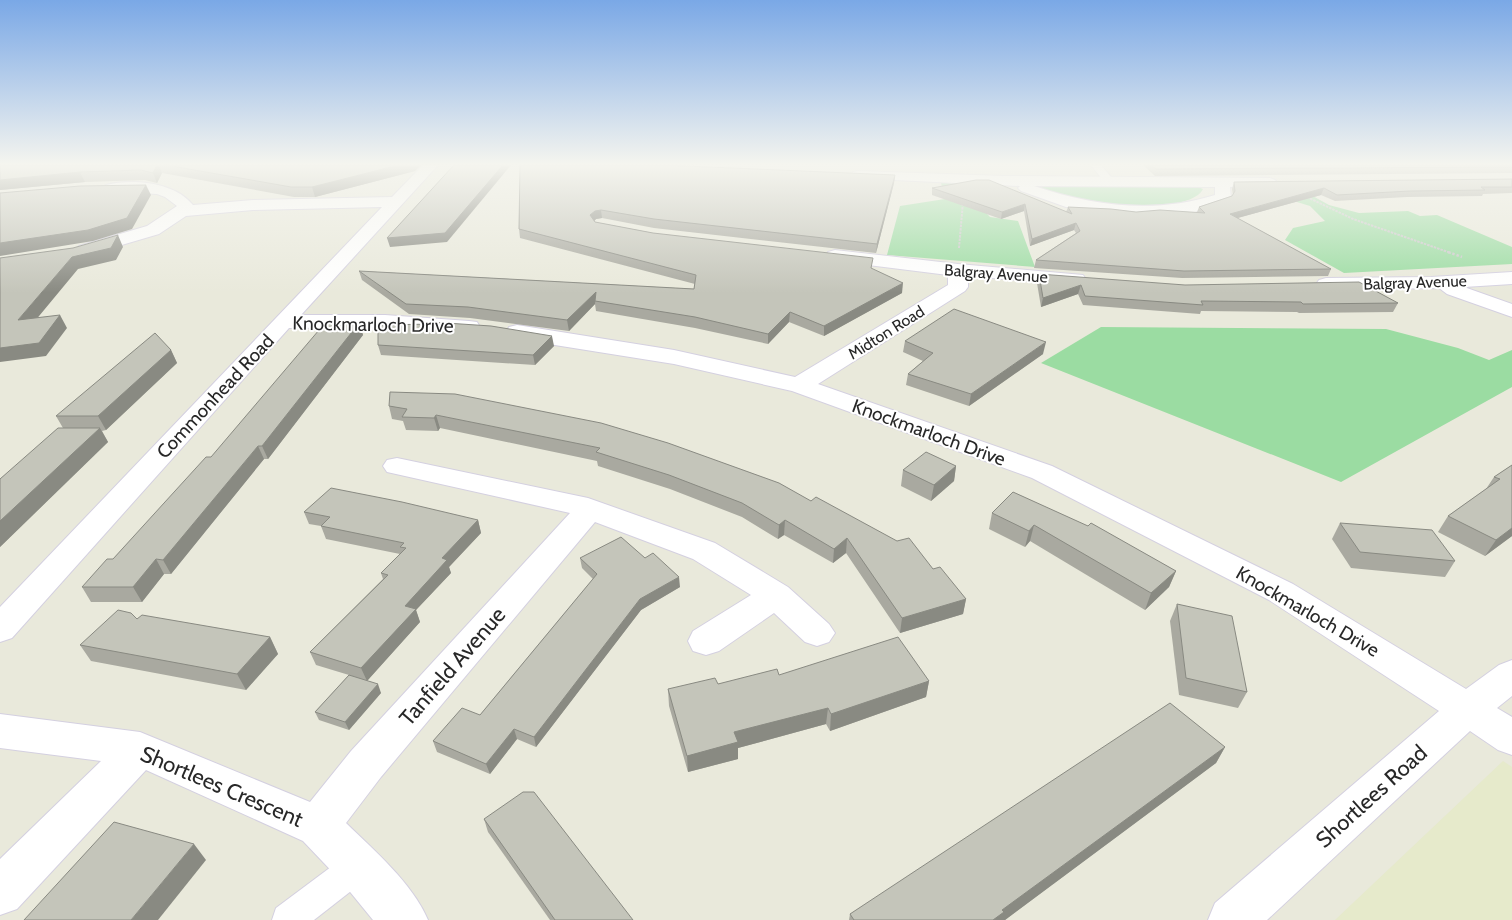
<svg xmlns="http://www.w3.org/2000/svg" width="1512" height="920" font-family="Cabin,sans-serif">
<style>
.education{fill:#e6eacb}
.green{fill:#9bdca2}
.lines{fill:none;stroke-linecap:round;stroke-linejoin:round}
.lane-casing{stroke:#d4d0e0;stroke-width:2}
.street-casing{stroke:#d4d0e0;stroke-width:2}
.path-far1{stroke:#cbcbcb;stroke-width:2;stroke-dasharray:2.5 1;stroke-linecap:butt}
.path{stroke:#cbcbcb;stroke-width:2.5;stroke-dasharray:2.5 2;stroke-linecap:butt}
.lane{fill:#fff;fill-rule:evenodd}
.street{fill:#fff;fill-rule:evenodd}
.wall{fill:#a9a9a0}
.shaded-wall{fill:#898a82}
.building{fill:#c4c5ba;stroke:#898a82}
.labels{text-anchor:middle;stroke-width:4;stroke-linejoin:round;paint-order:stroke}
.far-street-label{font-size:16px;fill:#282828;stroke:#fff}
.street-label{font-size:19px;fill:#282828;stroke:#fff}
.near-street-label{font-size:22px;fill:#282828;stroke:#fff}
</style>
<rect width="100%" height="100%" fill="#e9e9db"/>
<polygon class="education" points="1503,761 1512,767 1512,920 1335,920"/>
<g class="green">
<polygon points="940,179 971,181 971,197 990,217 1018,221 1035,267 887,255 900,206 945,199"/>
<polygon points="1291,184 1329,205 1359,213 1408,211 1420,216 1437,215 1512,247 1512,264 1344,273 1285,240 1293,228 1325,221 1310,206 1241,185"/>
<path d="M1033,185L1198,187L1203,189C1187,220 1059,200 1033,185Z"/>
<polygon points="1101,327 1386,329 1458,348 1489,360 1512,350 1512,387 1341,482 1041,363"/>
</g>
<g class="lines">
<g class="lane-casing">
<g id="lane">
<polygon points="1091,165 1101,165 1115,182 1114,184 1106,184"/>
<polygon points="358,851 369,855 374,866 369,877 314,920 272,920 276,908 347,855"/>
</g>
</g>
<g class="street-casing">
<g id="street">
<path d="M423,165H438L301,315H385L469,321L477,322L480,327L477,332L469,333L385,327L289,328L12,638L0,642V607L382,207L253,210L186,216L159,234L91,254L85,255L79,254L76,250L79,246L147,226L177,206L165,197L157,194L106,191L103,188L106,185C132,178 175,182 193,205L253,200L392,197Z"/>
<path d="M858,171L1004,176L1270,178L1275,180L1278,183L1275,186L1270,188L1230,187L1231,198L1229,201L1192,213L1134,217L1066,207L1021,191L1018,188L1020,186L853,178L851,175L853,172ZM1034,186L1215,187V195C1155,214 1093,206 1034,186Z"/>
<polygon points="835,250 958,264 1083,275 1086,279 1083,283 1076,285 968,276 968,287 965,291 818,384 1052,466 1293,584 1466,689 1499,665 1512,660 1512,696 1497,708 1512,717 1512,755 1498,750 1470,731 1267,920 1208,920 1215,903 1439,711 1269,600 1032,478 792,391 674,364 517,339 509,337 506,332 509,327 517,325 674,350 795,377 948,285 948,275 828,260 826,256 828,252"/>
<polygon points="1512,272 1512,284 1464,287 1512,304 1512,317 1447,294 1439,288 1326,290 1319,288 1316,284 1319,280 1326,278 1431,277"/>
<path d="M397,458L588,498L715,543L788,587L829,624L835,633L829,642L817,646L805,642L774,613L719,651L706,655L693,651L688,641L693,631L751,595L693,559L595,522L381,777L346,823C374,850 413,884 428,920H373L342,882L303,841L146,770L17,909L0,915V859L101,761L0,748V714L140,732L310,802L351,751L570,513L387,472L383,466L387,460Z"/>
</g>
</g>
<g class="path-far1">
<polyline points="1307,197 1353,219 1451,253"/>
<polyline points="959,248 963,202"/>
</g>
<polyline class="path" points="1448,252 1462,257"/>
<use href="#lane" class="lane"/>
<use href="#street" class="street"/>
</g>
<g class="wall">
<polygon points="0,165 421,165 415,171 315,197 294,197 162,173 157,183 145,180 85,182 0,190"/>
<polygon points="520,165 895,175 894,183 876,253 654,228 602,218 596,219 594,221 595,222 653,233 872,269 902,293 824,336 789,322 768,344 695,328 596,311 595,304 569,331 470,318 409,314 362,280 359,271 694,289 695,284 520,238 519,229"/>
<polygon points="1143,165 1512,165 1512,173 1155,176"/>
<polygon points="1512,179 1512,193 1483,194 1482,196 1407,197 1335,201 1321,195 1237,218 1331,269 1328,276 1182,278 1034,268 1036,260 1076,233 1074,230 1030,246 1024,211 1001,219 932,195 932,188 1066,212 1068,207 1136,212 1197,212 1199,207 1232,196 1233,195 1232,189 1234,182"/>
<polygon points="1039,274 1398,303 1393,312 1299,313 1297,312 1201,311 1200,314 1083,305 1078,294 1041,307 1037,283"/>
<polygon points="431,322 554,346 535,365 381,355 378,345 432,324"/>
<polygon points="359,323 363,335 268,459 264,459 171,574 164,574 142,602 91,602 82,587 113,559 211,457"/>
<polygon points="905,341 1043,354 969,406 906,385 908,374 923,361 903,352"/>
<polygon points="171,350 177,363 106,430 102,431 108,442 0,547 0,479 63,428 56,416"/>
<polygon points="455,394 933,569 966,599 963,614 900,633 846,553 833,563 784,535 778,539 742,517 670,489 598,466 597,461 440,428 438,431 406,430 403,421 392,419 389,406"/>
<polygon points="1512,465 1512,536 1485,556 1438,532 1448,516 1486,489 1494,477"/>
<polygon points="956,466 954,481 931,501 901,486 903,470"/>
<polygon points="304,512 478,520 481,533 449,567 451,573 416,610 420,622 367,681 381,693 349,730 319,720 315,712 349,675 316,665 310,652 383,579 381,573 400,554 326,539 321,526 309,524"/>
<polygon points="992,513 1088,526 1176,571 1169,587 1145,610 1030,541 1025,547 989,529"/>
<polygon points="1340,523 1455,561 1445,577 1351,568 1332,539"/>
<polygon points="580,558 645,558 680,587 641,610 536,747 517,739 490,774 437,752 433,741 480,715 593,579 582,568"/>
<polygon points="1177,604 1247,692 1238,708 1179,695 1170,621"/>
<polygon points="137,619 270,637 278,654 246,690 91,661 80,645"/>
<polygon points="779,675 929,681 926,697 830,731 826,724 738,748 738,759 688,772 669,706 668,689 718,684"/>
<polygon points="1225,747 1216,763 1005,920 849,920 850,914"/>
<polygon points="484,819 633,920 550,920 488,832"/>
</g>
<g class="shaded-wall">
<polygon points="157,165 159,165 162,173 157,183 153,173"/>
<polygon points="399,165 421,165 415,171 315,197 312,187"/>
<polygon points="503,165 511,165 447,242 390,247 387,238"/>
<polygon points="80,172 85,182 0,190 0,180"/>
<polygon points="895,175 894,183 876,253 877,244"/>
<polygon points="146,185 151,195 132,229 93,241 0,256 0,243"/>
<polygon points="1324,188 1321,195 1227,221 1230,214"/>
<polygon points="1025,204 1024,211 1001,219 1002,212"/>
<polygon points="601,210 602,218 596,219 592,224 590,215 595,211"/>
<polygon points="1076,223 1074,230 1030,246 1032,239"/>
<polygon points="118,235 123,247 116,260 78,269 25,333 18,320 72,257"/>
<polygon points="903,283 902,293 824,336 824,326"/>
<polygon points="1081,285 1078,294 1041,307 1043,298"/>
<polygon points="596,292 595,304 569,331 567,320"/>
<polygon points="790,312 789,322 768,344 768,334"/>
<polygon points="60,315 67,328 46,356 0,362 0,348"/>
<polygon points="359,323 363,335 268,459 262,446"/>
<polygon points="552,336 554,346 535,365 533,355"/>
<polygon points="1046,342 1043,354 969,406 971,394"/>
<polygon points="171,350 177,363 106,430 98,416"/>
<polygon points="436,415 440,428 438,431 434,418"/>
<polygon points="100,428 108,442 0,547 0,521"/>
<polygon points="258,446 264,459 171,574 163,560"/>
<polygon points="956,466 954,481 931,501 934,485"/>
<polygon points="478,520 481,533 449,567 451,573 416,610 420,622 367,681 361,668 405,606 442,558"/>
<polygon points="785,520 784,535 778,539 779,525"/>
<polygon points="1034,525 1030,541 1025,547 1029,531"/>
<polygon points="1512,528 1512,536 1485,556 1496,540"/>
<polygon points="847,538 846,553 833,563 834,549"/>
<polygon points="156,559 164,574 142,602 133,587"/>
<polygon points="1176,571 1169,587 1145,610 1151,593"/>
<polygon points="679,577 680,587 641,610 536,747 534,737 640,599"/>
<polygon points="966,599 963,614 900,633 902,618"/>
<polygon points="270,637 278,654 246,690 237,674"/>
<polygon points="929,681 926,697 830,731 831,714"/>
<polygon points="378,684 381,693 349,730 345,722"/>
<polygon points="828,708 826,724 738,748 738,759 688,772 687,756 734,732"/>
<polygon points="514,729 517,739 490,774 486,764"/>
<polygon points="1225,747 1216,763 1005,920 993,920 1002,910"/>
<polygon points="194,844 206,860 158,920 131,920"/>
</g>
<g class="building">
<polygon points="0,165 157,165 153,173 141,170 80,172 0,180"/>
<polygon points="166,165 399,165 312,187 291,187"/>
<polygon points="454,165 503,165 445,233 387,238"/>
<polygon points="520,165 662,165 895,175 877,244 654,219 601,210 595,211 590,215 595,222 653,233 873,258 871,268 903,283 824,326 790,312 768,334 695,317 595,301 596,292 567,320 468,307 406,304 359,271 694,289 696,275 519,229"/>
<polygon points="1151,165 1512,165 1512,167 1156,169"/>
<polygon points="1512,179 1512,187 1481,187 1485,190 1410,191 1337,195 1324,188 1230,214 1331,269 1184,271 1036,260 1080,231 1076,223 1032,239 1025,204 1002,212 932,188 976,180 989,180 1072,214 1068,207 1111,209 1136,212 1160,210 1205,213 1199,207 1232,196 1235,191 1234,182"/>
<polygon points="146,185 127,218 88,230 0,243 0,193 80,186"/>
<polygon points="118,235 111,248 72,257 18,320 60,315 39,343 0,348 0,258 73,248"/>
<polygon points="1039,274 1185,285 1359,282 1398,303 1303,304 1301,302 1201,301 1203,305 1085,296 1081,285 1043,298"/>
<polygon points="954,309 1046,342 971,394 908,374 933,353 905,341"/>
<polygon points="431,322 491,326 552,336 533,355 378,345 378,325 435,324"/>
<polygon points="325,323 359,323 262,446 258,446 163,560 156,559 133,587 82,587 107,559 113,559 206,457 211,457"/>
<polygon points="155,333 171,350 98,416 56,416"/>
<polygon points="390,392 455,394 601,423 668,443 779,483 811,501 816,497 897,541 909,538 933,569 940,567 966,599 902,618 847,538 834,549 785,520 779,525 742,503 669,475 596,452 600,448 436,415 434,418 402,417 407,409 389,406"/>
<polygon points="58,428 100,428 0,521 0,479"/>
<polygon points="926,452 956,466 934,485 903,470"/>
<polygon points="1512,465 1512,528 1496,540 1448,516 1500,479 1494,477"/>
<polygon points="331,488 402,502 478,520 442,558 447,560 405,606 416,609 361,668 310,652 388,575 381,573 406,548 400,547 404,543 321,526 330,517 304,512"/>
<polygon points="1013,492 1088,526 1091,523 1176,571 1151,593 1034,525 1029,531 992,513"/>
<polygon points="1340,523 1432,530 1455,561 1360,552"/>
<polygon points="621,537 645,558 653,553 679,577 640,599 534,737 514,729 486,764 433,741 462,708 480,715 597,574 580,558"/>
<polygon points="1177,604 1232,616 1247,692 1186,678"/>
<polygon points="118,610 131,613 137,619 142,615 270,637 237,674 80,645"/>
<polygon points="898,637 929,681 831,714 828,708 734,732 738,742 687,756 668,689 715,678 718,684 777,669 779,675"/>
<polygon points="349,675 378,684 345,722 315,712"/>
<polygon points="1170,703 1225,747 1002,910 1004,912 993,920 854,920 850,914"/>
<polygon points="523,792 534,792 633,920 555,920 484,819"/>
<polygon points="114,822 194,844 131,920 24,920"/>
</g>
<linearGradient id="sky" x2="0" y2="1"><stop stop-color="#7aa8e6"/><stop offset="0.56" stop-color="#f5f5ef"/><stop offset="1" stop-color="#f5f5ef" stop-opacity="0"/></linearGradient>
<rect width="1512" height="293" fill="url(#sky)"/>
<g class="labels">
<g class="far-street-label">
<text transform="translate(996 273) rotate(4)" y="6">Balgray Avenue</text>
<text transform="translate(1415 282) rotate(-2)" y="6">Balgray Avenue</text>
<text transform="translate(886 332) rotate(-32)" y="6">Midton Road</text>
</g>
<g class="street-label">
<text transform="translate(373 324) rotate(1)" y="7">Knockmarloch Drive</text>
<text transform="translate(215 396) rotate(-47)" y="7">Commonhead Road</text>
<text transform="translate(929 432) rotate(20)" y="7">Knockmarloch Drive</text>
<text transform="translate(1308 611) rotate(30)" y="7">Knockmarloch Drive</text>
</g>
<g class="near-street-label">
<text transform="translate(452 666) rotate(-49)" y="8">Tanfield Avenue</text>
<text transform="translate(222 786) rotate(23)" y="8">Shortlees Crescent</text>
<text transform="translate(1371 796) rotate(-42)" y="8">Shortlees Road</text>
</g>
</g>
</svg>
